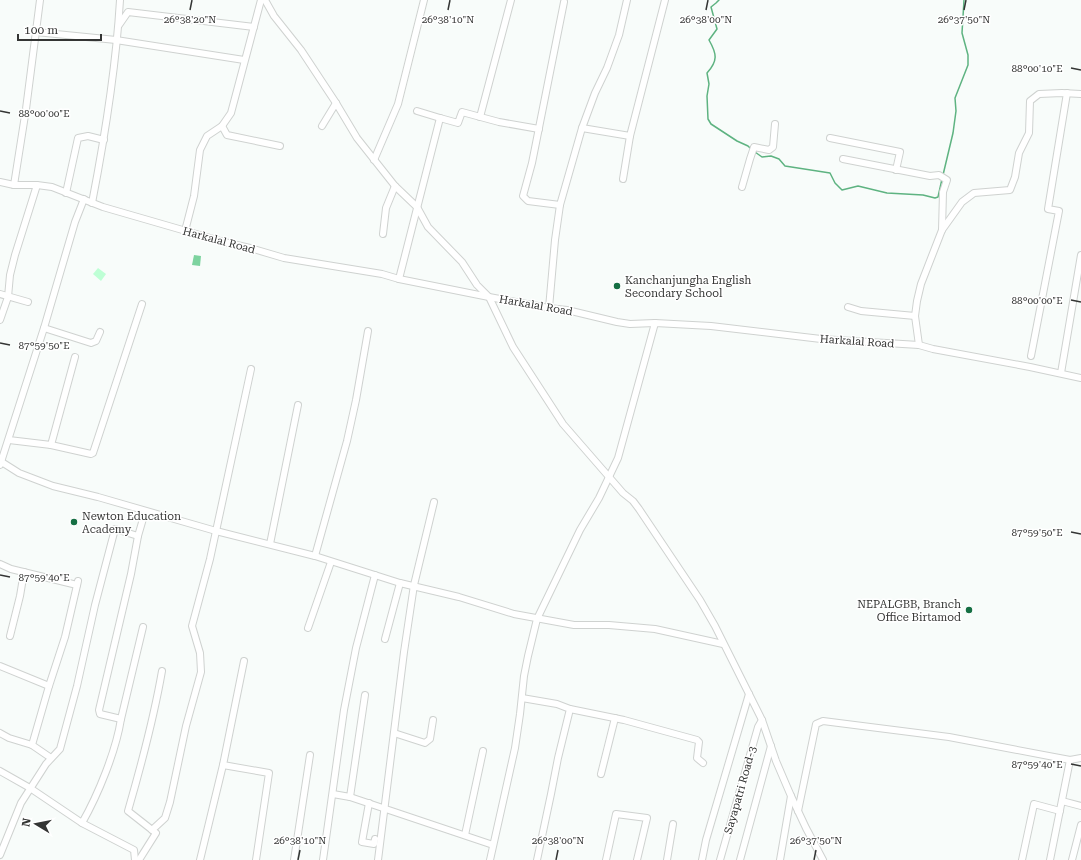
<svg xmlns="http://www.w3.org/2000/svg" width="1081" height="860" font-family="'Roboto Serif',serif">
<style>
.green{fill:#beffd5}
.forest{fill:#7dd39f}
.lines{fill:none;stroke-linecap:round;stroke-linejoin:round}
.stream{stroke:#5eb381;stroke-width:1.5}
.minor-casing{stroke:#cfd2d0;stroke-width:8}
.minor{stroke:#fff;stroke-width:6}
.ticks{fill:none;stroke:#343534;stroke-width:1.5}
.poi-dot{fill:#156f43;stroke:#fff;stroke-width:1.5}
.labels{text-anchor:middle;stroke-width:3;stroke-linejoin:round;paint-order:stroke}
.street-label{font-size:11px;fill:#343534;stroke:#fff}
.poi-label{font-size:11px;fill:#343534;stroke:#fff;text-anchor:start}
.ticks-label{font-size:10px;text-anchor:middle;fill:#343534;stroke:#fff;stroke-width:3;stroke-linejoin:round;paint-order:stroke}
</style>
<rect width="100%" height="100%" fill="#f8fcfa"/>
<polygon class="green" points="98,268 106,274 101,281 93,274"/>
<polygon class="forest" points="194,255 201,256 200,266 192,265"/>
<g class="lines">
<g class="stream">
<path d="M719,0L716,3L711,7L717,29L709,40C717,54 718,61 707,73L709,84L707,96L708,119L711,124L737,141L748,146L752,150"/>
<polyline points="755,152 762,157 771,156 779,159 785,166 830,173 835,183 842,190 858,186 887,193 923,195 935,198 938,197 942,179"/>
<polyline points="943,175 953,133 956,111 955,98 968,65 968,55 962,33 964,0"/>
</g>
<g class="minor-casing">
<g id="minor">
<polyline points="265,0 274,16 301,50 336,103 357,138 395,186 417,207 428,227 462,262 477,285 489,297 513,347 563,424 623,493 633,501 639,509 700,600 715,626 762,720 776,761 791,796 806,828 823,860"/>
<polyline points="119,25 128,12 254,27"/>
<polyline points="36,32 116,40 244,60"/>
<polyline points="417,111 440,118 458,123 462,112 499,122 539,129"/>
<polyline points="480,117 511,0"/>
<polyline points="222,126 227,135 280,146"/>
<polyline points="322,126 336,103"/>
<polyline points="582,128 630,136"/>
<polyline points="830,138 900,152 896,170"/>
<polyline points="843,159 930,176 939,175 947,180 943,192 942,230"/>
<polyline points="374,160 398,104 424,0"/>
<polyline points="623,179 630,136 665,0"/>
<polyline points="0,182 14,185 37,185 52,187 103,207 224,242 250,248 284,258 382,274 399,279 489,297 549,308 567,310 617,322 630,324 655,323 711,326 821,339 919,345 933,349 1030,367 1081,378"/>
<polyline points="14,185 26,109 40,0"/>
<polyline points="742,187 750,159 754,147 769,150 773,147 775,124"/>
<polyline points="66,193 78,138 88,136 104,140"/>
<path d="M92,203C105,136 116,68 120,0"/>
<polyline points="560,205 528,201 523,196 532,163 564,2"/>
<polyline points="185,231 194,196 200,150 207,136 222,126 231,113 261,0"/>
<polyline points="383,234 386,208 395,186"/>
<polyline points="399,279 440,118"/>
<polyline points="0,294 28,302"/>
<polyline points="848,307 861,311 915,316"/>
<polyline points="549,308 555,240 560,205 582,128 595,93 607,68 619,35 627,0"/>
<polyline points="0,320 8,297 10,275 15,255 37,185"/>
<polyline points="44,328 91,343 96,341 100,332"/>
<polyline points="919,345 915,316 917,301 921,284 942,230 962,202 974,193 1010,190 1015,177 1019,153 1029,133 1030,101 1039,94 1062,93 1081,94"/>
<polyline points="1031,356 1059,211 1048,209 1067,93"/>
<polyline points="1061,373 1081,255"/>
<polyline points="9,440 51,445 91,454 93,453 142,304"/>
<polyline points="51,445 75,357"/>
<polyline points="0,461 19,473 53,486 98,497 216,531 315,556 400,583 459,597 514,614 574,625 609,625 655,629 723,644"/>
<polyline points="0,465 44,328 75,222 84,199"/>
<polyline points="138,536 131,574 99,710 100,714 121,719 143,627"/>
<polyline points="270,544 298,405"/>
<polyline points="315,556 347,441 356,400 368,331"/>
<polyline points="0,564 11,569 77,585"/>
<polyline points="308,628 331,562"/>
<polyline points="10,636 20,596 24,572"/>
<polyline points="385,639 400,583"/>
<polyline points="0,666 49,686 32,745 51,758"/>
<polyline points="49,686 65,637 78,581"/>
<polyline points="522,698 557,704 570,709 558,758 551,794 537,860"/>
<polyline points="570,709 624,720 697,740 699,742 697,758 703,763"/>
<polyline points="0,733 9,738 32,745"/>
<polyline points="394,733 425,743 430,739 433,720"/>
<polyline points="223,765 269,773 256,860"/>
<polyline points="0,771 30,788 82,823 134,850 135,860"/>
<polyline points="601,774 615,718"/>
<polyline points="333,794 350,797 365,695"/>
<polyline points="350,797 493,845"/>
<polyline points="1062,801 1081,806"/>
<polyline points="369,803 362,842 374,844 375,839"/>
<polyline points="798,811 816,724 823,721 949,737 1070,760 1081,758"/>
<path d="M82,823C98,795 116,751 121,719"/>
<polyline points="152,830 165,818 170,802 186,726 201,672 200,653 192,626 210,559 251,369"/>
<polyline points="465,835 483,751"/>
<polyline points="0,855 21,803 46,764 60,749 77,686 95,605 115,529 138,536 145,512"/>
<path d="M139,860L156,833L128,811C141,766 154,717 162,671"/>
<polyline points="200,860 223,765 244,661"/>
<polyline points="294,860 310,755"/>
<polyline points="323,860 344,710 356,648 375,575"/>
<polyline points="378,860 404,652 414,585 434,502"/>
<polyline points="490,860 515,748 520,714 524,676 528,656 537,619 580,530 599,498 618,458 655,323"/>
<polyline points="606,860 616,814 647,818 637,860"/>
<polyline points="667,860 673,824"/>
<polyline points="702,860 706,840 749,694"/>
<polyline points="720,860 758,727 762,720"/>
<polyline points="740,860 771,746"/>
<polyline points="780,860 791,796"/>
<polyline points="1022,860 1034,804 1060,811"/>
<polyline points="1050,860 1070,760"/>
<polyline points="1072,860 1081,825"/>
</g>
</g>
<use href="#minor" class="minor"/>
</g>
<path class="ticks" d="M190,10L192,0M448,10L450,0M706,10L708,0M964,10L966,0M1071,68L1081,70M0,111L10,113M1071,300L1081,302M0,343L10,345M1071,532L1081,534M0,575L10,577M1071,764L1081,766M298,860L300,850M556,860L558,850M814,860L816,850"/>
<g class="poi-dot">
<circle cx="617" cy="286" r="4"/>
<circle cx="74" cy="522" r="4"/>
<circle cx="969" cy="610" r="4"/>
</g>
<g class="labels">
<g class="street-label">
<text transform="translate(219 240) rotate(15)" y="4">Harkalal Road</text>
<text transform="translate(536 305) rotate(10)" y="4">Harkalal Road</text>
<text transform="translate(857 341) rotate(4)" y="4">Harkalal Road</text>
<text transform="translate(740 790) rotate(-74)" y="4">Sayapatri Road-3</text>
</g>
<g class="poi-label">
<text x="625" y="284">Kanchanjungha English<tspan x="625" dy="13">Secondary School</tspan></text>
<text x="82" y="520">Newton Education<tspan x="82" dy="13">Academy</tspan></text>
<text x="961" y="608" text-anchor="end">NEPALGBB, Branch<tspan x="961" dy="13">Office Birtamod</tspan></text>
</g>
</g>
<g class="ticks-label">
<text x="190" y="23">26°38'20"N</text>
<text x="448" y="23">26°38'10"N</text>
<text x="706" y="23">26°38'00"N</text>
<text x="964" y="23">26°37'50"N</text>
<text x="1037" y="72">88°00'10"E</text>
<text x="44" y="117">88°00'00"E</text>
<text x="1037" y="304">88°00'00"E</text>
<text x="44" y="349">87°59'50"E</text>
<text x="1037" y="536">87°59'50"E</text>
<text x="44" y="581">87°59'40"E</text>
<text x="1037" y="768">87°59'40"E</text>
<text x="300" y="844">26°38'10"N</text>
<text x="558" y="844">26°38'00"N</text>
<text x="816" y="844">26°37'50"N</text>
</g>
<g transform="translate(36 824) rotate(280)" stroke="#ffffff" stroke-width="3" paint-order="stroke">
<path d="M0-3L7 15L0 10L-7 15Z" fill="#343534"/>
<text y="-6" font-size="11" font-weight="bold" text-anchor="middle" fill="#343534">N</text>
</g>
<path d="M18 34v6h83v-6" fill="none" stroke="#343534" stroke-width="2"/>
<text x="24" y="34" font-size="12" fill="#343534" stroke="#ffffff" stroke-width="3" paint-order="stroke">100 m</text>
</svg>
